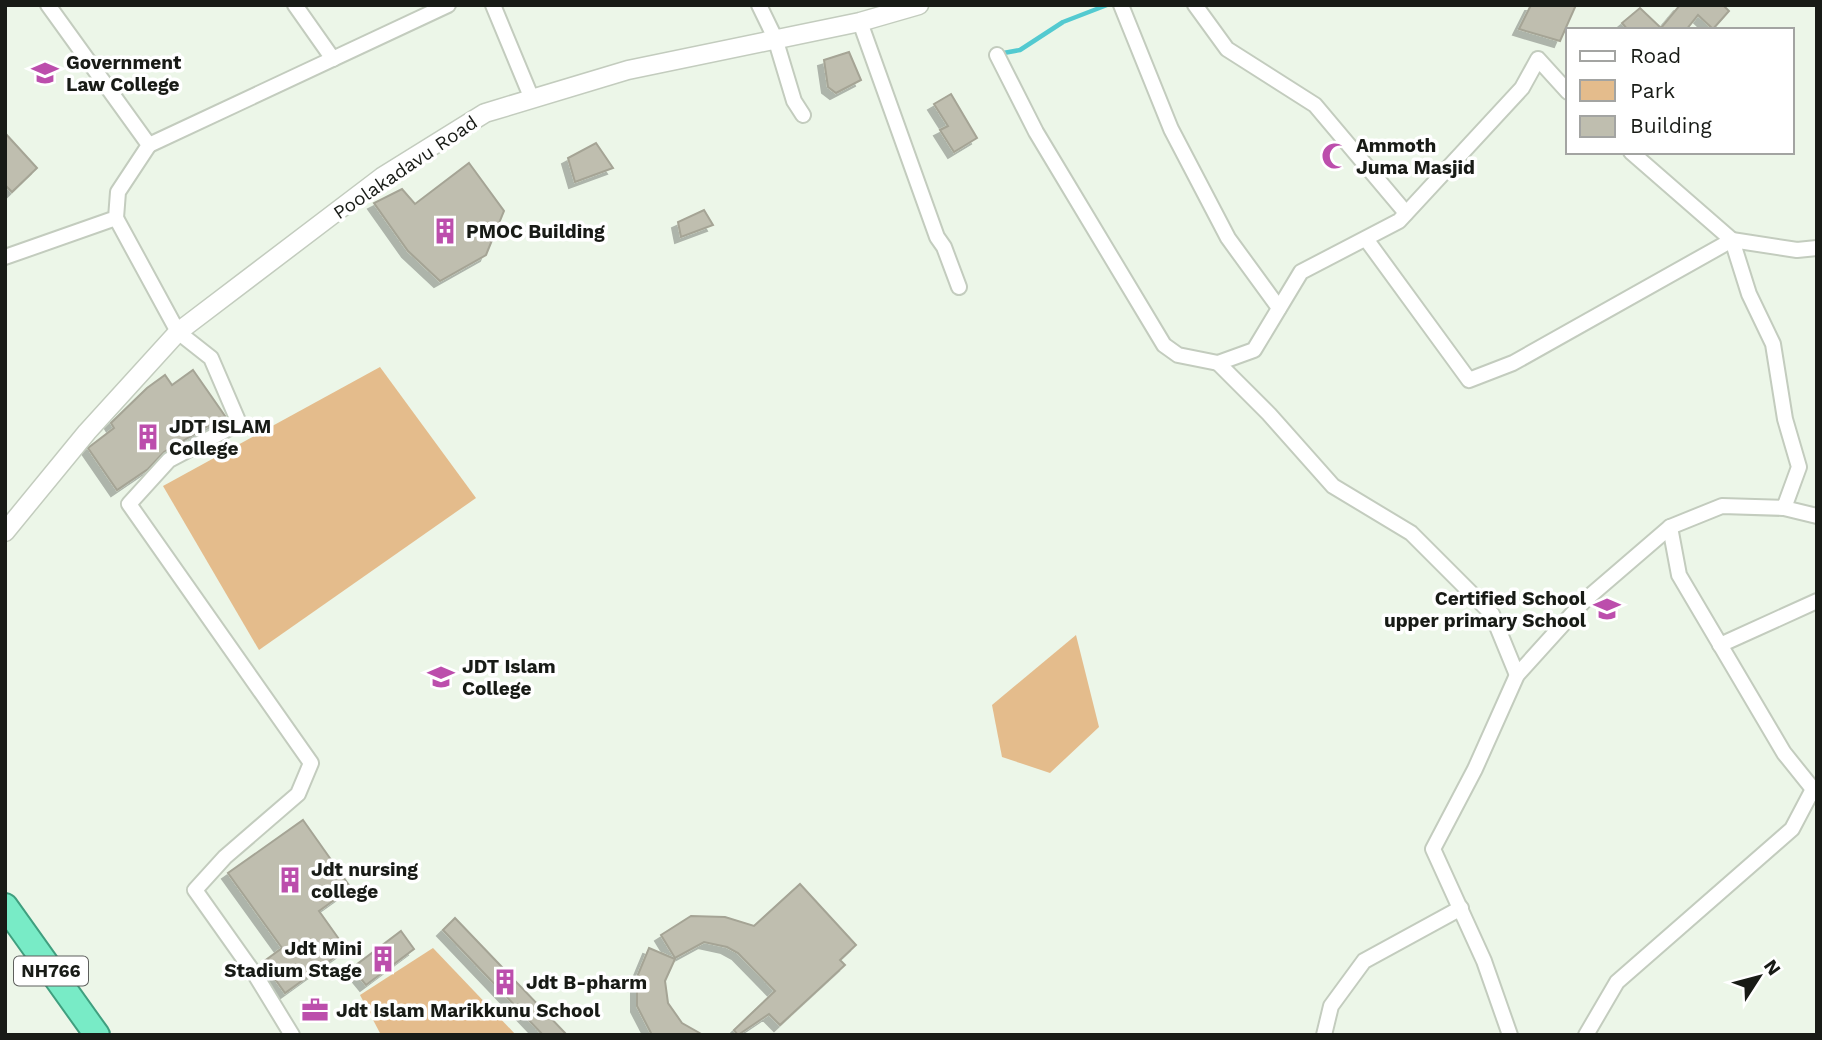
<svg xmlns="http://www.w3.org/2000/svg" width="1822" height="1040" font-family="'Work Sans',sans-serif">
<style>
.green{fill:#e4bc8c}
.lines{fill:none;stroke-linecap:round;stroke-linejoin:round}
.stream{stroke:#53cad0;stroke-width:4.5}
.building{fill:#bfbeaf;stroke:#a5a495;stroke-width:2;filter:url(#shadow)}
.minor-casing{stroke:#c3ccbe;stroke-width:18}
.tertiary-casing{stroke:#c3ccbe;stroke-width:21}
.trunk-casing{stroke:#409f7f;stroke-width:28}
.minor{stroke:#fff;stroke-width:14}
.tertiary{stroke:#fff;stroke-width:18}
.trunk{stroke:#78ebc6;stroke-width:24}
.labels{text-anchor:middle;stroke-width:7;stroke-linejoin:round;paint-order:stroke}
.shield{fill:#fff;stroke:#5d5f5c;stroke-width:2}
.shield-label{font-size:18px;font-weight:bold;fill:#181b16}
.poi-label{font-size:19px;font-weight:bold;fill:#181b16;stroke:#fff;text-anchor:start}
.street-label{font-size:19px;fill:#181b16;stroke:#fff}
</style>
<defs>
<filter id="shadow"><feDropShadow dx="-6" dy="6" stdDeviation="0" flood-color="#0004"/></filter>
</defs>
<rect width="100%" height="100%" fill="#ecf6e8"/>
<g class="green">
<polygon points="380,367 476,498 259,650 163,486"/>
<polygon points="1076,635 1099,727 1050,773 1002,757 992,705"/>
<polygon points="433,948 516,1035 381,1035 360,995"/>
</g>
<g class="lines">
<polyline class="stream" points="998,54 1020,50 1063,22 1107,5"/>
</g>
<g class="building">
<polygon points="1531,5 1576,5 1560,41 1519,29"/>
<polygon points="1680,5 1723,5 1729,11 1713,29 1698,15 1686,30 1628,30 1622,23 1640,8 1661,28"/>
<polygon points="849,52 861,80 836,93 828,87 824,60"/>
<polygon points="951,94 977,138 954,152 940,130 948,126 934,104"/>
<polygon points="5,133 37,168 12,192 5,185"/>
<polygon points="596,143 613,168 575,182 568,158"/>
<polygon points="469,163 504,211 486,255 440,281 408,251 374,203 402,189 415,204"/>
<polygon points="704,210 713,225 681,237 678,222"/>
<polygon points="193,370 225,416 164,452 148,469 117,490 88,448 114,428 111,423 147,388 165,375 172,385"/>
<polygon points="303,820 351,888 319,911 346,949 285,993 263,962 282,948 228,873"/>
<polygon points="800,884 856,945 840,960 845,965 780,1025 769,1014 738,1035 734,1030 775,991 738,953 727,947 704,942 675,958 661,935 691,916 725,917 754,926"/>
<polygon points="455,918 567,1035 543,1035 443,930"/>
<polygon points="401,931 414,949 366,985 352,968"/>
<polygon points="649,948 675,959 665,981 668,1003 682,1023 703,1035 652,1035 637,1006 637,977"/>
</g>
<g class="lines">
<g class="minor-casing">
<g id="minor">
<polyline points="295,5 333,59"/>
<polyline points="493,5 532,99"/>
<polyline points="759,5 775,38 794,101 803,115"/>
<polyline points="1121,5 1171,129 1228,238 1279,308"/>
<polyline points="1195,5 1227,49 1315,105 1406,213"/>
<polyline points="860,22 937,237 944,247 959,287"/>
<polyline points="997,55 1036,132 1164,345 1178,355 1218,363"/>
<polyline points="149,145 448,5"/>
<polyline points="116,218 178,332 211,358 239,423 169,460 129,504 311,763 298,794 225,857 195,890 256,976 292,1035"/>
<polyline points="1366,239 1469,380 1513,363 1732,240 1797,250 1817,248"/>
<polyline points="5,257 116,218 118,192 149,145 48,5"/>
<polyline points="1784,508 1817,516"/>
<polyline points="1670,527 1679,575 1784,753 1817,794"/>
<polyline points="1720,645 1817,601"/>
<polyline points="1517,675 1492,614 1411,533 1333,486 1269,414 1218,363 1254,350 1301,272 1399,221 1522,88 1538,59 1568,92"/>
<polyline points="1324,1035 1331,1006 1364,961 1461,908"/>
<polyline points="1510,1035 1484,961 1433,849 1475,769 1517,675 1584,601 1670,527 1722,506 1784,508 1799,467 1785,419 1773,344 1749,294 1732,240 1631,152"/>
<polyline points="1586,1035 1617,982 1792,829 1812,791"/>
</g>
</g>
<g class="tertiary-casing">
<polyline id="tertiary" points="5,532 87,432 178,332 382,177 485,113 628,70 860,22 919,5"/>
</g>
<g class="trunk-casing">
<polyline id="trunk" points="5,906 97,1035"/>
</g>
<use href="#minor" class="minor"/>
<use href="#tertiary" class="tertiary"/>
<use href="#trunk" class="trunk"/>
</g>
<defs>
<g id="university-bare" transform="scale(2.1)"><path d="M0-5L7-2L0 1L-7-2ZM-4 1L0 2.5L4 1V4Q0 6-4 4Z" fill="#bc4eac" stroke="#fff" stroke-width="2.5" paint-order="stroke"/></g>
<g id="mosque-bare" transform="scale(2.1)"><path d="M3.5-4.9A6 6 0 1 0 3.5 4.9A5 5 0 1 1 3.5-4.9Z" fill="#bc4eac" stroke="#fff" stroke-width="2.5" paint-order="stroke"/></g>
<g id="building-bare" transform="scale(2.1)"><path d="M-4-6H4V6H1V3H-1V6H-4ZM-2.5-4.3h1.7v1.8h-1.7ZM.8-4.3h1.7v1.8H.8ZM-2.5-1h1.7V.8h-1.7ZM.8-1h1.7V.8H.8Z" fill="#bc4eac" stroke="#fff" stroke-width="2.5" paint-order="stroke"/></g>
<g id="school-bare" transform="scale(2.1)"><path d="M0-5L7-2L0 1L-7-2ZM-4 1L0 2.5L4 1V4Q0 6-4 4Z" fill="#bc4eac" stroke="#fff" stroke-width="2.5" paint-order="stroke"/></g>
<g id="office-bare" transform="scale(2.1)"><path d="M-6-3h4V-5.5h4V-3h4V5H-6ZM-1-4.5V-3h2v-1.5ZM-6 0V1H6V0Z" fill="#bc4eac" stroke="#fff" stroke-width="2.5" paint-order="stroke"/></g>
</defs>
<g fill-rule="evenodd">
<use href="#university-bare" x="45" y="73"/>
<use href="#mosque-bare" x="1335" y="156"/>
<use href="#building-bare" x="445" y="231"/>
<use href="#building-bare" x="148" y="437"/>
<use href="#school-bare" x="1607" y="609"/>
<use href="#university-bare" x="441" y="677"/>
<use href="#building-bare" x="290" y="880"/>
<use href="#building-bare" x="383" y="959"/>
<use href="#building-bare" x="505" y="982"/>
<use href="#office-bare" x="315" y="1010"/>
</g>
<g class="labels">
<rect class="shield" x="14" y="956.5" width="74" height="29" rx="5"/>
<g class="shield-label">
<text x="51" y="977">NH766</text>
</g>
<g class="poi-label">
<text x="66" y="69">Government<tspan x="66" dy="22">Law College</tspan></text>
<text x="1356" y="152">Ammoth<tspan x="1356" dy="22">Juma Masjid</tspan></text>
<text x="466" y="238">PMOC Building</text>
<text x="169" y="433">JDT ISLAM<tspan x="169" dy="22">College</tspan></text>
<text x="1586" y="605" text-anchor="end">Certified School<tspan x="1586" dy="22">upper primary School</tspan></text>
<text x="462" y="673">JDT Islam<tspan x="462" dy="22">College</tspan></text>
<text x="311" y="876">Jdt nursing<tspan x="311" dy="22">college</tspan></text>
<text x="362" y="955" text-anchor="end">Jdt Mini<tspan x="362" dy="22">Stadium Stage</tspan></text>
<text x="526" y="989">Jdt B-pharm</text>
<text x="336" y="1017">Jdt Islam Marikkunu School</text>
</g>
<g class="street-label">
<text transform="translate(405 167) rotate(-34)" y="7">Poolakadavu Road</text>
</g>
</g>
<rect width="1822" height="1040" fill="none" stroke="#181b16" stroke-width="14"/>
<rect x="1566" y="28" width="228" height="126" fill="#ffffff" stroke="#a3a4a2" stroke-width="2"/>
<rect x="1580" y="51" width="35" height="10" fill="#ffffff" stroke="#a3a4a2" stroke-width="2"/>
<text x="1630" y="63" font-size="21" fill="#181b16">Road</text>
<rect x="1580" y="80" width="35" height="21" fill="#e4bc8c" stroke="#a3a4a2" stroke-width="2"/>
<text x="1630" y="98" font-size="21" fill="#181b16">Park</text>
<rect x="1580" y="116" width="35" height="21" fill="#bfbeaf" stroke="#a3a4a2" stroke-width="2"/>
<text x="1630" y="133" font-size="21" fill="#181b16">Building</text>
<g transform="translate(1759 977) rotate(54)" stroke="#ffffff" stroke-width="5" paint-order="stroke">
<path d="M0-5L12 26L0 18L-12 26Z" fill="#181b16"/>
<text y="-10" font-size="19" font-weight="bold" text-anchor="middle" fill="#181b16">N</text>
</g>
</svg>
